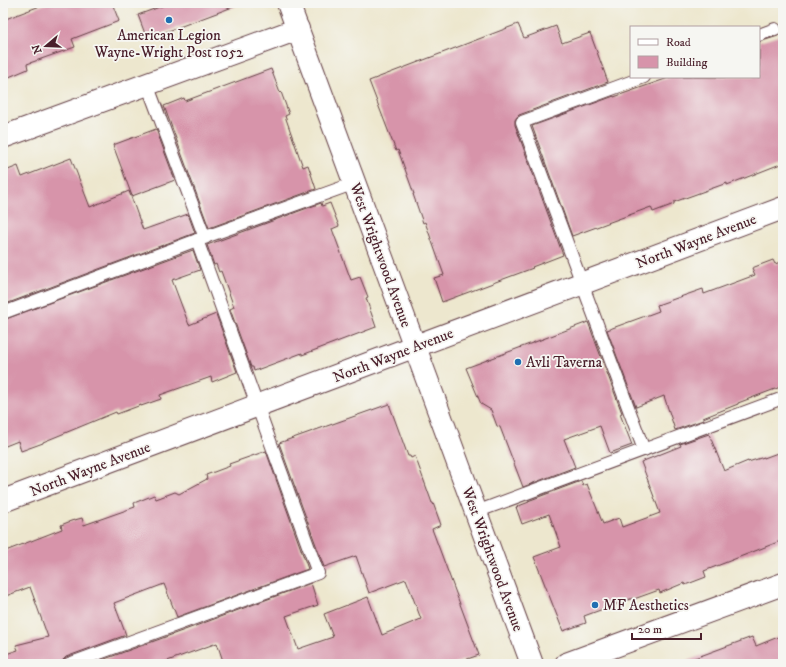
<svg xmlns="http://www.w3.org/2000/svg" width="786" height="667" font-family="'IM FELL DW Pica',serif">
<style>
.building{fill:#d794aa}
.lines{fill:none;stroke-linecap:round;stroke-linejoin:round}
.service-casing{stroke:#623d43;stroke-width:14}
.minor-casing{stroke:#623d43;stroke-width:24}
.tertiary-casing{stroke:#623d43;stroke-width:24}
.service{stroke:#fff;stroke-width:12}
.minor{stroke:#fff;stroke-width:22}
.tertiary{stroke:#fff;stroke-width:22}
.poi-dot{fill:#1f6fb2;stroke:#f6f6f2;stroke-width:1.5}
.labels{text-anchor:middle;stroke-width:3.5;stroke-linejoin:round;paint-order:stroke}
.poi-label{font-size:15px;fill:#4a1f2b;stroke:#f6f6f2;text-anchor:start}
.street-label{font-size:15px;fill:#4a1f2b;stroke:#f6f6f2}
</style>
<rect width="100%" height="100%" fill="#f6f6f2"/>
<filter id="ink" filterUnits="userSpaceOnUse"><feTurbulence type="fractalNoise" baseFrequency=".025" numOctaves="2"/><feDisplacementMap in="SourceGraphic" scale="8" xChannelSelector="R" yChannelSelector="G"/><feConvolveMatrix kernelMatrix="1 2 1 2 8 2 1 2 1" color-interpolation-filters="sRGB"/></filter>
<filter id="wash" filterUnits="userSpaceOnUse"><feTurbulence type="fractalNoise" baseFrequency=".012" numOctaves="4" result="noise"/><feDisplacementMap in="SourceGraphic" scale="16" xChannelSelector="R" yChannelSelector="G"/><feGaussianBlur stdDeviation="0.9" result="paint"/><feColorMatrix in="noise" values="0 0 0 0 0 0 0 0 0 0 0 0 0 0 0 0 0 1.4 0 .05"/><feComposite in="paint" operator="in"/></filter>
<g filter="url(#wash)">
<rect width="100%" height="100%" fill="#ede7ce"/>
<g id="blocks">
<g class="building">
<polygon points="48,3 112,3 119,21 72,39 75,47 27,64 28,69 9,77 3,61 3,20"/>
<polygon points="170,3 238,3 238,5 147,39 138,15"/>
<polygon points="518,24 524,38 556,26 562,43 590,33 608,82 519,115 517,117 515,120 515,125 563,255 532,267 533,268 442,302 434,278 444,275 425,222 423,223 413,194 414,194 398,150 396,151 369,81"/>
<polygon points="781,33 783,33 783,163 727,185 727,183 674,202 674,204 653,212 651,207 572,236 532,126 614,96 614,97 671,77 759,77 759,42 778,36"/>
<polygon points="271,69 280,93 281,92 289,114 285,116 303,167 308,165 316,189 209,228 164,106 184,98 185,101"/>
<polygon points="156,129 175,180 132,196 113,145"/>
<polygon points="71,158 90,207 129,191 143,230 188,214 195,233 3,305 3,172 18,166 22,177"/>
<polygon points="321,203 322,206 330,203 339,226 332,229 351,280 360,277 368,297 366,298 376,327 302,355 302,353 254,371 253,367 251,367 230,309 234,307 221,271 219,272 216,264 214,265 207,245"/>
<polygon points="193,250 200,270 172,280 189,325 216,314 237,372 212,382 211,377 160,395 161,399 141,406 141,405 117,414 116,412 43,442 43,443 21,451 18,441 3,447 3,320"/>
<polygon points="773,260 775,264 783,261 783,386 738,403 738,404 703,418 703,420 675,430 664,396 636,407 607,330 659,311 657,305 703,289 704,294 755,275 752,268"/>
<polygon points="588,322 622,413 620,414 632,445 610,453 600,426 564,439 575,467 523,487 500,427 497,426 491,410 481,404 466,368"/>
<polygon points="389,404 408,456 410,456 411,458 415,456 432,503 433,503 441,525 432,529 479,655 453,664 224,664 217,643 159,664 91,664 182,631 311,583 318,605 286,616 298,649 333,637 324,614 368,597 382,635 421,619 406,579 369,593 356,556 324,567 279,443"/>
<polygon points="709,434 724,471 748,461 748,462 764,457 764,458 783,451 783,540 704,571 706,577 685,585 684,583 660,593 659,590 634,599 633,598 584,616 586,623 563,631 534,557 561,547 549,514 522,524 516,507 529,502 528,501 581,481 583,486 587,484 603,524 619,518 622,527 660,513 641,462 681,446 680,444"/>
<polygon points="266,451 308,569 177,617 164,584 114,603 126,635 66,657 63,660 62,664 3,664 3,655 18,650 16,645 48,637 30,587 3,597 3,552 62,529 61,525 71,521 82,518 84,525 135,507 134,503 154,495 156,499 175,492 179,494 207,479 206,475 230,466 229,464"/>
<polygon points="783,635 783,664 685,664 684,662 752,637 756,646"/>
</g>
</g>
</g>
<g filter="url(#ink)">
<use href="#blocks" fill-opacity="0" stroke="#623d43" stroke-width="1"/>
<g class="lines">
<g class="service-casing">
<g id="service">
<polyline points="759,35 775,29"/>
<polyline points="147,84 205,238"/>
<polyline points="3,313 197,240 355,183"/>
<polyline points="644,450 522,122 644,77"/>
<polyline points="476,512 783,398"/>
<polyline points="69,664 318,573 197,240"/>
</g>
</g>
<g class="minor-casing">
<g id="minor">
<polyline points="288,3 532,664"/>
<polyline points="3,137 298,29"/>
<polyline points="3,501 783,208"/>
</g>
</g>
<g class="tertiary-casing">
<polyline id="tertiary" points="566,664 783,584"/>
</g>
<use href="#service" class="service"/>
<use href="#minor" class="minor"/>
<use href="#tertiary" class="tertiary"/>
</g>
</g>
<g class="poi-dot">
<circle cx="169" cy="20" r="4"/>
<circle cx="518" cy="362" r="4"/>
<circle cx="595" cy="605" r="4"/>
</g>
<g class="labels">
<g class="poi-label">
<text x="169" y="40" text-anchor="middle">American Legion<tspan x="169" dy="17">Wayne-Wright Post 1052</tspan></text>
<text x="526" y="367">Avli Taverna</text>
<text x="603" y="610">MF Aesthetics</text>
</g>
<g class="street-label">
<text transform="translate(696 241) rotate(-21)" y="5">North Wayne Avenue</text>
<text transform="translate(381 255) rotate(70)" y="5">West Wrightwood Avenue</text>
<text transform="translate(393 355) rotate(-21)" y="5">North Wayne Avenue</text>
<text transform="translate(90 469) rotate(-21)" y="5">North Wayne Avenue</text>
<text transform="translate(493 559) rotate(70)" y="5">West Wrightwood Avenue</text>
</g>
</g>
<rect width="786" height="667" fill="none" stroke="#f6f6f2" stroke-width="16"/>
<rect x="630" y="26" width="130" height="52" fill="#f6f6f2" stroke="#b1a0a2"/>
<rect x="638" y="39" width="20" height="6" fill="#ffffff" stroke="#b1a0a2"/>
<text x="666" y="46" font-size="12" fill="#4a1f2b">Road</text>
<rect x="638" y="56" width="20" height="12" fill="#d794aa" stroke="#b1a0a2"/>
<text x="666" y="66" font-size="12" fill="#4a1f2b">Building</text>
<g transform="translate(46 46) rotate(251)" stroke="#f6f6f2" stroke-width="3" paint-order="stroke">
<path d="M0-3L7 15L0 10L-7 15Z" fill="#4a1f2b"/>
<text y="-6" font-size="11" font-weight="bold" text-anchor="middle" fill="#4a1f2b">N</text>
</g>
<path d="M632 633v6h69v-6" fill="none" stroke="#4a1f2b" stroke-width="2"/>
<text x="638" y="633" font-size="12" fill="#4a1f2b" stroke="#f6f6f2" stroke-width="3" paint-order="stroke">20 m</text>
</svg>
